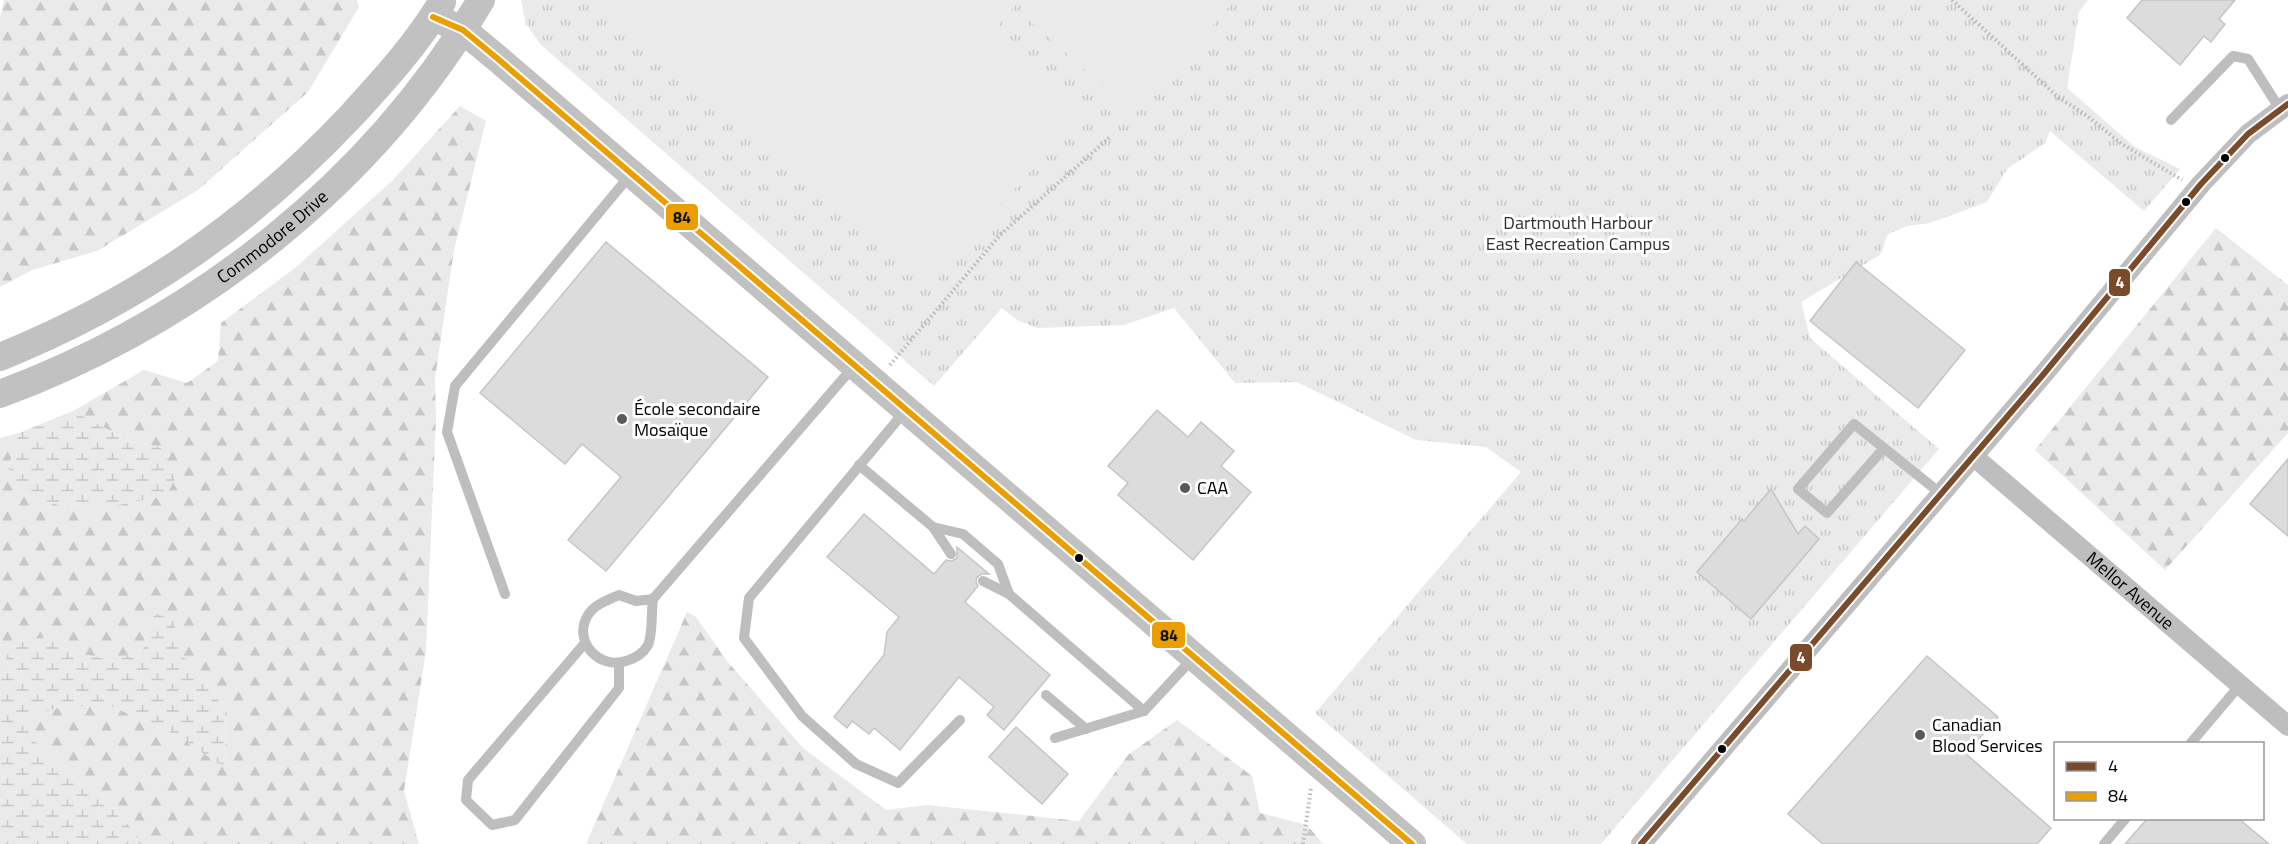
<svg xmlns="http://www.w3.org/2000/svg" width="2288" height="844" font-family="'Titillium Web',sans-serif">
<style>
.forest{fill:url(#forest-firs)}
.wetland{fill:url(#wetland-marsh)}
.park{fill:url(#park-tufts)}
.pitch{fill:#eaeaea}
.building{fill:#dcdcdc;stroke:#c5c5c5;stroke-width:1.5}
.lines{fill:none;stroke-linecap:round;stroke-linejoin:round}
.path{stroke:#b8b8b8;stroke-width:4;stroke-dasharray:1.5 3;stroke-linecap:butt}
.service{stroke:#bebebe;stroke-width:10}
.minor{stroke:#bebebe;stroke-width:20}
.secondary{stroke:#c1c1c1;stroke-width:28}
.bus-1-casing{stroke:#fff;stroke-width:10}
.bus-2-casing{stroke:#fff;stroke-width:10}
.bus-1{stroke:#7a4b2a;stroke-width:6}
.bus-2{stroke:#eb9e00;stroke-width:6}
.bus-dot{fill:#000;stroke:#fff;stroke-width:2}
.poi-dot{fill:#595959;stroke:#fff;stroke-width:2}
.labels{text-anchor:middle;stroke-width:6;stroke-linejoin:round;paint-order:stroke}
.park-label{font-size:18px;fill:#2f2f2f;stroke:#fff}
.street-label{font-size:18px;fill:#000;stroke:#fff}
.poi-label{font-size:18px;fill:#000;stroke:#fff;text-anchor:start}
.line-badge{stroke:#fff;stroke-width:2}
.badge-label{font-size:16px;text-anchor:middle;font-weight:bold;fill:#fff}
.pale-badge-label{font-size:16px;text-anchor:middle;font-weight:bold;fill:#111}
</style>
<defs>
<pattern id="forest-firs" width="22" height="20" patternUnits="userSpaceOnUse" patternTransform="scale(1.5)"><rect width="22" height="20" fill="#eaeaea"/><path d="M5 1l3.5 6h-7zM16 11l3.5 6h-7z" fill="#c7c7c7"/></pattern>
<pattern id="wetland-marsh" width="20" height="14" patternUnits="userSpaceOnUse" patternTransform="scale(1.5)"><rect width="20" height="14" fill="#eaeaea"/><path d="M1 5h8M5 5V1M11 12h8M15 12V8" fill="none" stroke="#c7c7c7"/></pattern>
<pattern id="park-tufts" width="24" height="20" patternUnits="userSpaceOnUse" patternTransform="scale(1.5)"><rect width="24" height="20" fill="#eaeaea"/><path d="M3 7l-1-3M5 7V3M7 7l1-3M15 17l-1-3M17 17v-4M19 17l1-3" fill="none" stroke="#c7c7c7"/></pattern>
</defs>
<rect width="100%" height="100%" fill="#fff"/>
<g class="forest">
<polygon points="4,0 357,0 359,7 308,92 198,190 97,251 32,270 0,287 0,18"/>
<polygon points="460,106 486,121 454,250 435,378 436,417 426,651 404,791 419,844 136,844 138,836 103,797 48,760 21,719 64,706 111,706 170,732 226,767 225,709 180,652 154,614 143,649 115,661 82,654 55,634 0,679 0,438 19,433 8,468 22,494 62,506 117,505 166,496 160,447 131,442 73,411 144,370 187,383 218,361 221,323 295,268 393,180"/>
<polygon points="2216,228 2288,285 2288,433 2165,570 2035,450"/>
<polygon points="687,612 696,617 727,661 803,748 886,810 927,805 1079,821 1128,755 1177,720 1252,776 1260,813 1307,825 1323,844 586,844"/>
</g>
<g class="wetland">
<polygon points="73,411 131,442 160,447 177,475 166,496 117,505 62,506 22,494 8,468 19,433"/>
<polygon points="154,614 173,616 180,652 225,709 226,768 170,732 111,706 64,706 21,719 48,760 103,797 138,836 136,844 0,844 0,679 11,643 55,634 82,654 115,661 143,649"/>
</g>
<polygon class="park" points="521,0 2088,0 2079,12 2067,88 2135,147 2180,169 2144,211 2050,131 2045,143 2007,169 1987,202 1930,223 1907,226 1888,234 1880,255 1801,302 1810,338 1939,449 1601,844 1467,844 1315,713 1521,472 1486,447 1416,440 1297,382 1235,383 1174,308 1124,325 1037,328 1017,320 1002,308 934,386 541,45 526,24"/>
<g class="pitch">
<polygon points="601,0 1020,0 996,29 1086,106 933,284"/>
<polygon points="1042,0 1235,0 1135,114 1026,18"/>
</g>
<g class="building">
<polygon points="2142,0 2235,0 2219,19 2225,24 2211,42 2204,36 2180,65 2127,18"/>
<polygon points="606,242 768,377 606,571 568,540 621,477 582,444 565,464 480,393"/>
<polygon points="1856,262 1965,350 1918,408 1810,321"/>
<polygon points="1157,410 1188,437 1201,422 1234,451 1221,466 1251,492 1193,560 1118,495 1128,483 1108,466"/>
<polygon points="2288,459 2288,536 2250,504"/>
<polygon points="1771,489 1798,534 1805,526 1819,539 1751,619 1697,572 1742,519 1744,521"/>
<polygon points="864,514 934,574 946,560 952,561 957,558 957,547 989,574 982,574 977,577 976,582 978,586 965,602 1050,675 1004,730 987,715 994,707 959,677 900,750 874,728 869,734 852,721 847,728 834,717 884,655 887,632 899,617 827,557"/>
<polygon points="1927,656 1998,717 1966,754 2051,828 2037,844 1823,844 1788,814"/>
<polygon points="1016,727 1068,774 1042,804 989,757"/>
<polygon points="2147,819 2239,819 2269,844 2125,844"/>
</g>
<g class="lines">
<g class="path">
<polyline points="1952,0 2059,98 2086,115 2122,144 2182,180"/>
<polyline points="890,365 1000,235 1111,136"/>
<polyline points="1303,844 1311,788"/>
</g>
<g class="service">
<polyline points="2171,120 2233,56 2248,59 2280,109"/>
<polyline points="905,411 749,598 744,638 802,716 856,764 898,783 960,720"/>
<polyline points="1884,448 1827,513 1798,489 1854,424 1940,493"/>
<polyline points="859,465 933,527 963,534 998,564 1009,594 1144,711 1055,738"/>
<polyline points="933,527 951,554"/>
<polyline points="983,581 1009,594"/>
<polyline points="505,594 447,432 455,386 631,174"/>
<path d="M653,599C651,612 653,634 648,645C643,654 636,658 626,661C599,670 572,641 588,615C595,604 608,600 619,595L636,601L653,599L854,366"/>
<polyline points="585,643 468,780 466,800 492,825 515,820 619,688 619,663"/>
<polyline points="1046,695 1086,729"/>
<polyline points="1144,711 1194,657"/>
<polyline points="2190,744 2240,685"/>
<polyline points="2104,844 2126,818"/>
</g>
<g class="minor">
<path id="s1" d="M1973,456L2288,726"/>
<polyline points="1641,844 2042,376 2201,184 2248,134 2288,104"/>
</g>
<g class="secondary">
<polyline points="433,17 463,30 498,59 1412,844"/>
<path d="M0,357C138,301 249,224 351,116C384,80 417,44 442,2"/>
<path id="s2" d="M0,394C198,320 373,183 481,0"/>
</g>
<g class="bus-1-casing">
<polyline id="bus-1" points="1641,844 2042,376 2201,184 2248,134 2288,104"/>
</g>
<g class="bus-2-casing">
<polyline id="bus-2" points="433,17 463,30 498,59 1412,844"/>
</g>
<use href="#bus-1" class="bus-1"/>
<use href="#bus-2" class="bus-2"/>
</g>
<g class="bus-dot">
<circle cx="2225" cy="158" r="5"/>
<circle cx="2186" cy="202" r="5"/>
<circle cx="1079" cy="558" r="5"/>
<circle cx="1722" cy="749" r="5"/>
</g>
<g class="poi-dot">
<circle cx="622" cy="419" r="6"/>
<circle cx="1185" cy="488" r="6"/>
<circle cx="1920" cy="735" r="6"/>
</g>
<g class="labels">
<g class="park-label">
<text x="1578" y="229">Dartmouth Harbour<tspan x="1578" dy="21">East Recreation Campus</tspan></text>
</g>
<g class="street-label">
<text dy="6" stroke="none"><textPath href="#s2" startOffset="316">Commodore Drive</textPath></text>
<text dy="6" stroke="none"><textPath href="#s1" startOffset="207">Mellor Avenue</textPath></text>
</g>
<g class="poi-label">
<text x="634" y="415">École secondaire<tspan x="634" dy="21">Mosaïque</tspan></text>
<text x="1197" y="494">CAA</text>
<text x="1932" y="731">Canadian<tspan x="1932" dy="21">Blood Services</tspan></text>
</g>
</g>
<g class="line-badge">
<rect x="665" y="203" width="34" height="28" rx="6" fill="#eb9e00"/>
<rect x="2108" y="268" width="23" height="29" rx="6" fill="#7a4b2a"/>
<rect x="1151" y="621" width="35" height="28" rx="6" fill="#eb9e00"/>
<rect x="1789" y="643" width="24" height="29" rx="6" fill="#7a4b2a"/>
</g>
<g class="badge-label">
<text x="2120" y="288">4</text>
<text x="1801" y="663">4</text>
</g>
<g class="pale-badge-label">
<text x="682" y="223">84</text>
<text x="1169" y="641">84</text>
</g>
<rect x="2054" y="742" width="210" height="78" fill="#ffffff" stroke="#999999" stroke-width="1.5"/>
<rect x="2066" y="762" width="30" height="9" fill="#7a4b2a" stroke="#999999" stroke-width="1.5"/>
<text x="2108" y="772" font-size="18" fill="#000000">4</text>
<rect x="2066" y="792" width="30" height="9" fill="#eb9e00" stroke="#999999" stroke-width="1.5"/>
<text x="2108" y="802" font-size="18" fill="#000000">84</text>
</svg>
